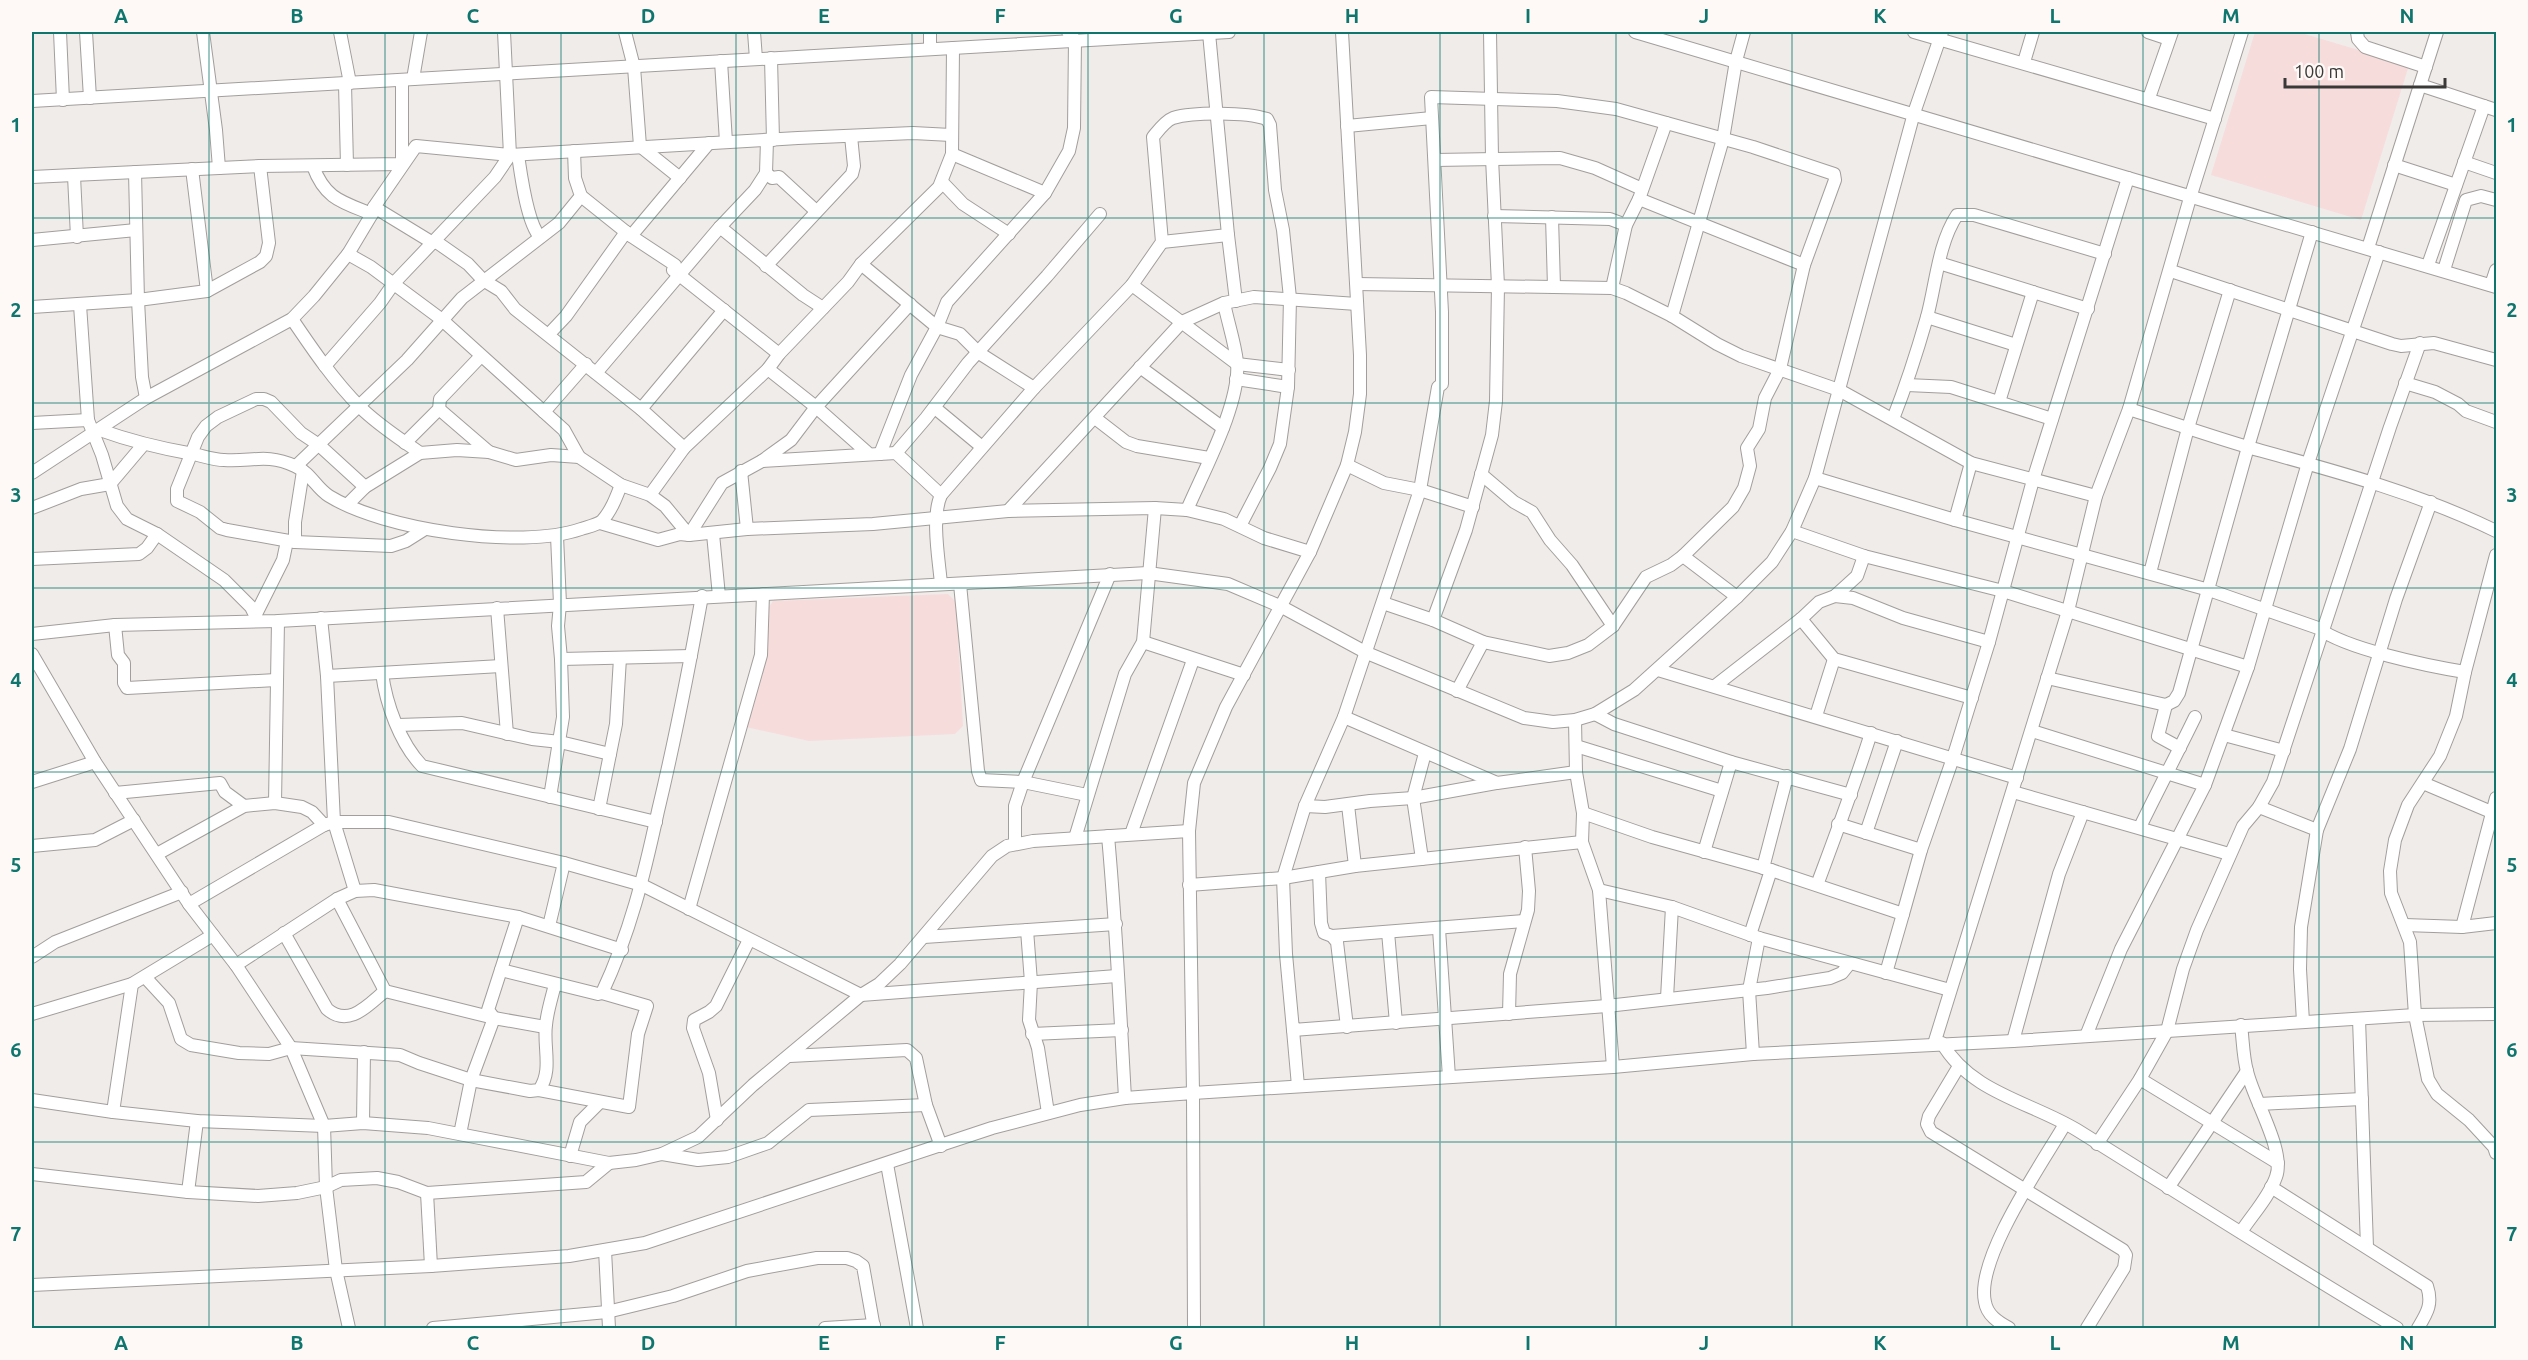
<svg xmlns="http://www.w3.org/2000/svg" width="2528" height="1360" font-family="Ubuntu,sans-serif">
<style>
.education{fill:#f7dcdc}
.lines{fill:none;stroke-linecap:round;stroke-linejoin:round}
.minor-casing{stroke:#a29e9c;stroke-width:14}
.minor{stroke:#fff;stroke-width:12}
.grid{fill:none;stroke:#0f766e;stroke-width:1.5;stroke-opacity:0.55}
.neatline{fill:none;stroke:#0f766e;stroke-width:2}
.grid-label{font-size:20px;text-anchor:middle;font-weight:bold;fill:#0f766e}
</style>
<rect width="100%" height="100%" fill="#f0ecea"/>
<g class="education">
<polygon points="2255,32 2298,32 2409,65 2361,220 2211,175"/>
<polygon points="948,594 956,602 963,726 955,734 809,741 746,727 765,613 773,601"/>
</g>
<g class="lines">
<g class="minor-casing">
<g id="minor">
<polyline points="60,32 63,100"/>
<polyline points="86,32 90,98"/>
<polyline points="203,32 216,130 219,168"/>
<polyline points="340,32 350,83"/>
<polyline points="625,32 634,67 640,146 680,178"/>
<polyline points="754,32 756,59"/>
<polyline points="930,32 930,49"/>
<polyline points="1342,32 1360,355 1360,394 1355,432 1347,465 1310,552 1226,707 1194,783 1189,831 1193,1093 1613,1067 1753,1054 2013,1041 2415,1015 2496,1014"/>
<polyline points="1635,32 2496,287"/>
<polyline points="1914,32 2215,119"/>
<polyline points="2148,32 2169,39"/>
<polyline points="2357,32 2358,39 2365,47 2426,67"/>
<polyline points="771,58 773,140"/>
<polyline points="721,61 726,142"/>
<polyline points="2024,62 2033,32"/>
<polyline points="413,79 421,32"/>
<polyline points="345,84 347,165"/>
<polyline points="2420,85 2496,110"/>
<polyline points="2149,98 2172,32"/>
<polyline points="32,101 1229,32"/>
<polyline points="1347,126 1432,118"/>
<polyline points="952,154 1045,193"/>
<path d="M518,155C521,175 527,223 540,237"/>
<polyline points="1435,160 1560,158 1595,168 1642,189"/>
<polyline points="2464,162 2496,173"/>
<polyline points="2394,165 2456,185"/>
<path d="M313,166C325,199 342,202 372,214"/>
<polyline points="192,169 207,291"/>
<polyline points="135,172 138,300 142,377 146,398"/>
<polyline points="766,173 772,178 779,177 816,211"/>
<polyline points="74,176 77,237"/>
<polyline points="32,177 260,166 402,164 402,80"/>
<polyline points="942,182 963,204 1009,234"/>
<polyline points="581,196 631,236 675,265 673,270 779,354"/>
<polyline points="1639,199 1804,265"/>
<polyline points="374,207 433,243"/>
<polyline points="1494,216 1610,219 1626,225"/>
<polyline points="1552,217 1554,287"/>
<polyline points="720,227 803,295 823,308"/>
<polyline points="1228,235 1236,301"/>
<polyline points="631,236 709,143"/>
<polyline points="32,240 136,230"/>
<polyline points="435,241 468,264 483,280 501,291 515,309 641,409 684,448"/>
<polyline points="1162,242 1228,235 1209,33"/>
<polyline points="2368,248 2437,32"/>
<polyline points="348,254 371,267 441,319 564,430 579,457"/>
<polyline points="1939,263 2088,309"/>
<polyline points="861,264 937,327 960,334 979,353 1034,388"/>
<polyline points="2428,265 2484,106"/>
<polyline points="766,266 852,174 854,166 851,136"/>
<polyline points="2444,270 2466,200 2481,196 2496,200"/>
<polyline points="2171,271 2392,344 2401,346 2434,343 2496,360"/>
<polyline points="1357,284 1612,288 1626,293 1672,316 1717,344 1741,356 1839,390 1971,463 2096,496"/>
<polyline points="1132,285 1237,364 1289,370"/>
<polyline points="2491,285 2496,270"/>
<polyline points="1612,288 1626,225 1639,199 1666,123"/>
<polyline points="80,305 88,420 102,455 117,506 127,519 157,534 224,580 251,607 258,621"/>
<polyline points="32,307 138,300 207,291 260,262 266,256 269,243 260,166"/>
<polyline points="1672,316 1723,139 1736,61 1744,32"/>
<polyline points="1927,317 2016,345"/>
<path d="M292,319C313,350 334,381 360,407C378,425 399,438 420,453"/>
<polyline points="549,334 566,316 626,232"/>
<polyline points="325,366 380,303 394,283 495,177 510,155 798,138 913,133 951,135"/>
<polyline points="1140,367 1223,428"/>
<polyline points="768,369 816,407 910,304"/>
<polyline points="596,373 720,227 755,190 766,173 767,140"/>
<polyline points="1236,379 1288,387"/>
<polyline points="2405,383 2435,392 2458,404 2466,411 2496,422"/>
<polyline points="1907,385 1951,387 2052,419"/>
<polyline points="1999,402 2033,292"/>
<polyline points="935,408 982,447"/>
<polyline points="439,409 489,452"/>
<polyline points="641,409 724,310"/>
<path d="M2129,409C2170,422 2210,436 2251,448C2335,471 2418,493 2496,531"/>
<polyline points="544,412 586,364"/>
<polyline points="1095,418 1126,442 1137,446 1209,458"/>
<path d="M1893,419C1906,386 1917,352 1927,317C1936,284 1938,244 1957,215H1974L2105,254"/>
<polyline points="32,423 88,420"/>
<path d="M100,430C133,442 159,448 193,454C203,456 214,460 224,460C252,462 266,453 295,466C311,473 316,488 329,496C384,530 520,550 581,529C587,527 597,525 602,521C611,511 616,498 621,485"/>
<polyline points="405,443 439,409 440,399 481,356"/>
<polyline points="896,453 926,418 968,363 1047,276 1100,214"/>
<polyline points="869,454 816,407 791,440 762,461 896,453 941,495"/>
<polyline points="880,454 911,375 937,327 947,302 1045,193 1069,151 1074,128 1075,40 1068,32"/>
<polyline points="1347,465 1384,483 1420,490 1473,507"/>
<polyline points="296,466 407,360 462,298 559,223 581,196 575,178 574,151"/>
<polyline points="741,471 747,529"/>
<polyline points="32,473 146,398 292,319 314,296 348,254 372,214 374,207 416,146 510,155 504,32"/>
<polyline points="1481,474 1514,502 1532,512 1550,540 1572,565 1613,626"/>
<path d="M1815,478L1955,520L2209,590L2318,628C2346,649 2428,666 2465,672"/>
<polyline points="365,487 319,445 301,433 271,402 264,399 256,399 218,417 206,426 198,437 177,489 177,501 200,512 220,528 227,530 295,542 391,546 406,541 425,529"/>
<polyline points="650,495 684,448 768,369 779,354 848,282 861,264 939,187 952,154 953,48"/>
<polyline points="348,504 365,487 420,453 457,450 489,452 516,460 551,455 579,457 621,485 650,495 665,506 689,535 747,529 873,524 1008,511 1155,508 1187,510 1224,519 1264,538 1310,552"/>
<polyline points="32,508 81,489 110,484 143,445"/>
<path d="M1187,510C1203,472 1241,403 1237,362C1235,343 1228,323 1224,303"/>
<polyline points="1008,511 1182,322 1224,303 1254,297 1357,304"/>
<polyline points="1955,520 1971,463"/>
<polyline points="600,523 658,540 680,534 689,535 722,483 762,461"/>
<polyline points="1792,531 1864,556 2003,591 2248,667"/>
<polyline points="713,534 719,596"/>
<polyline points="295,542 295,522 303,471"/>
<polyline points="2496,555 2465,672 2456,716 2440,756 2408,805 2395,840 2390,871 2391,893 2410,942 2415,1015 2428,1079 2437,1094 2469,1120 2494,1147 2496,1153"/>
<polyline points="1683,556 1737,597"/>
<polyline points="32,559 139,554 147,548 157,534"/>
<polyline points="2150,573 2188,428 2230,290"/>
<path d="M941,584C939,560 931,517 941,495L1034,388L1132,285L1162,242L1153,137C1158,131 1165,121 1173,118C1194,112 1246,112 1267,119L1270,125L1275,190L1283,230L1290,298L1288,387L1280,444L1270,468L1240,526"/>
<polyline points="960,584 978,771 981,780 1023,782 1087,795"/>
<polyline points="1835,596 1853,598 1903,618 1989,642"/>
<polyline points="1383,603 1433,620 1483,642 1549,656 1568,653 1588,645 1613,626 1646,577 1671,565 1683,556 1733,507 1744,488 1750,466 1747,448 1759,429 1765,398 1780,369 1804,265 1835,180 1834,174 1753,147 1616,109 1557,101 1431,97 1442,312 1442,384 1438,387 1420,490 1344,717 1305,806 1283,878 1286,954 1293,1030 1607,1006 1767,988 1830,978 1842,973 1850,963"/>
<polyline points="497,608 507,734"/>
<polyline points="255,616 283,560 287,541"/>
<polyline points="321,618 327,676 334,822 355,891"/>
<polyline points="1801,619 1834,659 1972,698"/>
<polyline points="1433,620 1466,530 1492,435 1496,401 1498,286 1492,158 1490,32"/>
<polyline points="115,625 118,655 124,663 124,683 127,688 276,680"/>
<polyline points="32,634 115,625 278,621 1148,573 1228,584 1282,607 1367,653 1524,718 1553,722 1575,720 1595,714 1634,690 1737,597 1772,562 1792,531 1815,478 1914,113 1942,32"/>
<polyline points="1143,642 1244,675"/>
<polyline points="32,654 95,762 189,904 236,965 291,1048 324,1126 326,1187 336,1270 349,1328"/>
<polyline points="561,659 691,656"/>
<polyline points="1658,670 2017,778"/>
<path d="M382,673C386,704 400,743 422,766L656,822"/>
<polyline points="327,676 501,666"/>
<polyline points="2047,678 2166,705 2174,701 2179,693 2248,447 2312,232"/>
<polyline points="1715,686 1801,619 1819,602 1835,596 1857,576 1864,556"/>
<polyline points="1457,691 1483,642"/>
<polyline points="2166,705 2158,736 2180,748"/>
<polyline points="1595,714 1614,724 1731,762 1851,795"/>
<polyline points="1816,716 1834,659"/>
<polyline points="1344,717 1497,783 1576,772"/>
<polyline points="1575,720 1576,772 1583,813 1582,842 1599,890 1613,1067"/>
<polyline points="398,725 462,723 532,739 560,742 610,754"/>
<polyline points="2032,731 2205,785"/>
<polyline points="2224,735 2284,751"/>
<polyline points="1576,746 1722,791"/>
<polyline points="32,782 95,762"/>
<polyline points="2423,783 2496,814"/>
<polyline points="2013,792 2229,854"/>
<polyline points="115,793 220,783 225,792 244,806"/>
<polyline points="550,797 563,717 561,659 558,626 560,604 557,536"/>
<polyline points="275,803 278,621"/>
<polyline points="1348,805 1355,866"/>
<polyline points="1305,806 1325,807 1370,801 1413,798 1496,783"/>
<polyline points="2259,807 2317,830"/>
<polyline points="599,809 616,724 620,658"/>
<polyline points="1583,813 1652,837 1771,870 1903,914 1921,850 1953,758 1989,642 2033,480 2128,178"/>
<polyline points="1838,824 1921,850"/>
<path d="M2140,827C2158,790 2177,754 2195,717"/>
<polyline points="1866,833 1897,741"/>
<polyline points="1131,834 1193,660"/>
<path d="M1108,836C1116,923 1120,1010 1125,1098"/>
<polyline points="1075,838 1125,674 1143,642 1155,508"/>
<polyline points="1015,844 1015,806 1023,782 1110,574"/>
<polyline points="32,846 95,840 134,820"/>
<polyline points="1704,852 1731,762"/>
<polyline points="157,854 244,806 275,803 302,807 312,812 324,825"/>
<polyline points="1422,859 1413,798 1425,753"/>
<polyline points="1763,868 1787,776"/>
<polyline points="1319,872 1321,923 1324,933 1332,936 1337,942 1347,1027"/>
<polyline points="1189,885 1283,878 1355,866 1582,842"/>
<path d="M1817,885C1836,834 1855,784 1871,733"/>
<polyline points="1599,890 1672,907 1759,938 1950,990"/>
<polyline points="337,899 385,991 494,1018 545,1027"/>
<polyline points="189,904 324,825 334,822 389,822 564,863 642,885 861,995 1117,976"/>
<polyline points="689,909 761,655 763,594"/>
<polyline points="2405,925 2462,927 2496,923"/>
<polyline points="549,926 564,863"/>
<polyline points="2462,927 2496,798"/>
<polyline points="1439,929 1449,1077"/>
<polyline points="1027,930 1031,982 1029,1020 1038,1048 1048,1113"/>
<polyline points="1388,932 1396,1023"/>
<path d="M284,933L327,1009C349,1028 368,1005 385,991"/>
<polyline points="1750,935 1771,870"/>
<polyline points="1332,936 1524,921"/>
<polyline points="924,937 1116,924"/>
<polyline points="32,957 55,942 182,892"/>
<polyline points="236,965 337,899 355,891 374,890 518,917 622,950"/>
<path d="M501,970L598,994L602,993C630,933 644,876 658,811C675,740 689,668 702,596"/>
<polyline points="1886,973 1903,914"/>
<path d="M145,977L169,1003L181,1039L191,1045L239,1053L269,1054L291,1048L400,1055L419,1063L471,1080L530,1091L539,1090C553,1071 543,1047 546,1025C547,1012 552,997 555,984"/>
<polyline points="1667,998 1672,907"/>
<polyline points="32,1014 132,984 213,935"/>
<polyline points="1509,1014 1510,974 1528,910 1529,891 1525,847"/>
<polyline points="2359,1019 2367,1247"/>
<polyline points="2303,1022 2300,969 2301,927 2317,830 2350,749 2396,599 2431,502"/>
<polyline points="1293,1030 1298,1086"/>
<polyline points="1032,1034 1122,1030"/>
<polyline points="2086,1036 2121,949 2205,785 2248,667 2308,463 2379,252"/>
<polyline points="2013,1041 2059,874 2083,812"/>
<path d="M1942,1043C1971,1093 2031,1102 2077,1130C2183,1196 2289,1264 2397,1328"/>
<polyline points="1934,1044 2068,611 2096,496 2129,409 2190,198 2242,32"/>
<polyline points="1753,1054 1749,990 1759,938"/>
<polyline points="790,1056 907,1050 916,1058 926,1105 941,1146"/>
<polyline points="1959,1066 1929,1116 1927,1124 1931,1132 2123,1250 2126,1255 2124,1268 2087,1328"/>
<polyline points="2140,1079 2278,1163"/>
<polyline points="539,1090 629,1107 638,1034 647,1006 602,993"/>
<polyline points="32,1100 113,1112 197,1121 324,1126 363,1123 428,1128 609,1163 636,1160 662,1154 698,1137 753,1085 861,995 879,984 900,964 992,856 1007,846 1033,841 1189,831"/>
<polyline points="2259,1104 2362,1099"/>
<polyline points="113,1112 132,984"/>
<polyline points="717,1120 709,1073 693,1028 694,1020 709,1012 716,1006 749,940"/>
<polyline points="363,1123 364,1052"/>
<polyline points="460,1134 471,1080 494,1018 488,1010 518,917"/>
<polyline points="2097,1144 2140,1079 2167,1031 2183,969 2197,930 2243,826 2259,807 2273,782 2390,427 2420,343"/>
<polyline points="662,1154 698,1160 728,1157 768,1143 809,1110 926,1105"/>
<polyline points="570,1156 580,1122 600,1102"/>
<polyline points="887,1164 917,1328"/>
<polyline points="32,1174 188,1192 258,1196 297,1193 326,1187 341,1180 377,1178 398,1182 427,1193 586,1182 609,1163"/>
<path d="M2271,1187L2427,1286C2433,1304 2427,1313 2418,1328"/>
<polyline points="2168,1188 2247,1071"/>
<polyline points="188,1192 197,1121"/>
<polyline points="427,1193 431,1266"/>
<path d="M2241,1232C2252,1215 2269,1197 2276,1177C2286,1151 2253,1099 2247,1071C2243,1057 2243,1040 2241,1025"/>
<polyline points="605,1250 609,1328"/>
<polyline points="32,1285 431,1266 569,1256 645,1243 992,1128 1080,1105 1125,1098 1193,1093 1194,1328"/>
<polyline points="433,1328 607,1312 673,1296 747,1271 817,1258 847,1258 856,1261 863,1266 874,1328"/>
<polyline points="825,1328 874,1325"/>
<path d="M2009,1328C1998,1322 1987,1315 1985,1302C1975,1259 2043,1162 2065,1124"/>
</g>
</g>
<use href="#minor" class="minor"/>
</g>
<path class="grid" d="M209,32V1328M385,32V1328M561,32V1328M736,32V1328M912,32V1328M1088,32V1328M1264,32V1328M1440,32V1328M1616,32V1328M1792,32V1328M1967,32V1328M2143,32V1328M2319,32V1328M32,218H2496M32,403H2496M32,588H2496M32,772H2496M32,957H2496M32,1142H2496"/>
<rect width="2528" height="1360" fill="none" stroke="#fef9f7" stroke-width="66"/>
<path d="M2285 78v9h160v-9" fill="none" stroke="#3a3938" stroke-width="3"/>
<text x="2294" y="78" font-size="18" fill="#3a3938" stroke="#fef9f7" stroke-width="4.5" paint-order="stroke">100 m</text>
<rect x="33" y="33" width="2462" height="1294" class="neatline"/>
<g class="grid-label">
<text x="121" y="23">A</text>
<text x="297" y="23">B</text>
<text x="473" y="23">C</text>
<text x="648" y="23">D</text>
<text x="824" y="23">E</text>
<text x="1000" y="23">F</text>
<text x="1176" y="23">G</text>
<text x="1352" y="23">H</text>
<text x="1528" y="23">I</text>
<text x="1704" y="23">J</text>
<text x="1880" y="23">K</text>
<text x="2055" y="23">L</text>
<text x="2231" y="23">M</text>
<text x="2407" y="23">N</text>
<text x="16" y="132">1</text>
<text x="2512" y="132">1</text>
<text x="16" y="317">2</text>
<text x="2512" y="317">2</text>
<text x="16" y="502">3</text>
<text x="2512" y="502">3</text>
<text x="16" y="687">4</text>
<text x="2512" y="687">4</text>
<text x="16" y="872">5</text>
<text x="2512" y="872">5</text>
<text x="16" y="1057">6</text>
<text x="2512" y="1057">6</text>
<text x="16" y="1241">7</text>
<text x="2512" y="1241">7</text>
<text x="121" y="1350">A</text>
<text x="297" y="1350">B</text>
<text x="473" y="1350">C</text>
<text x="648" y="1350">D</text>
<text x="824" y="1350">E</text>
<text x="1000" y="1350">F</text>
<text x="1176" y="1350">G</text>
<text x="1352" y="1350">H</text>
<text x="1528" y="1350">I</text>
<text x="1704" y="1350">J</text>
<text x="1880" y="1350">K</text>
<text x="2055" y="1350">L</text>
<text x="2231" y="1350">M</text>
<text x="2407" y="1350">N</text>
</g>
</svg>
